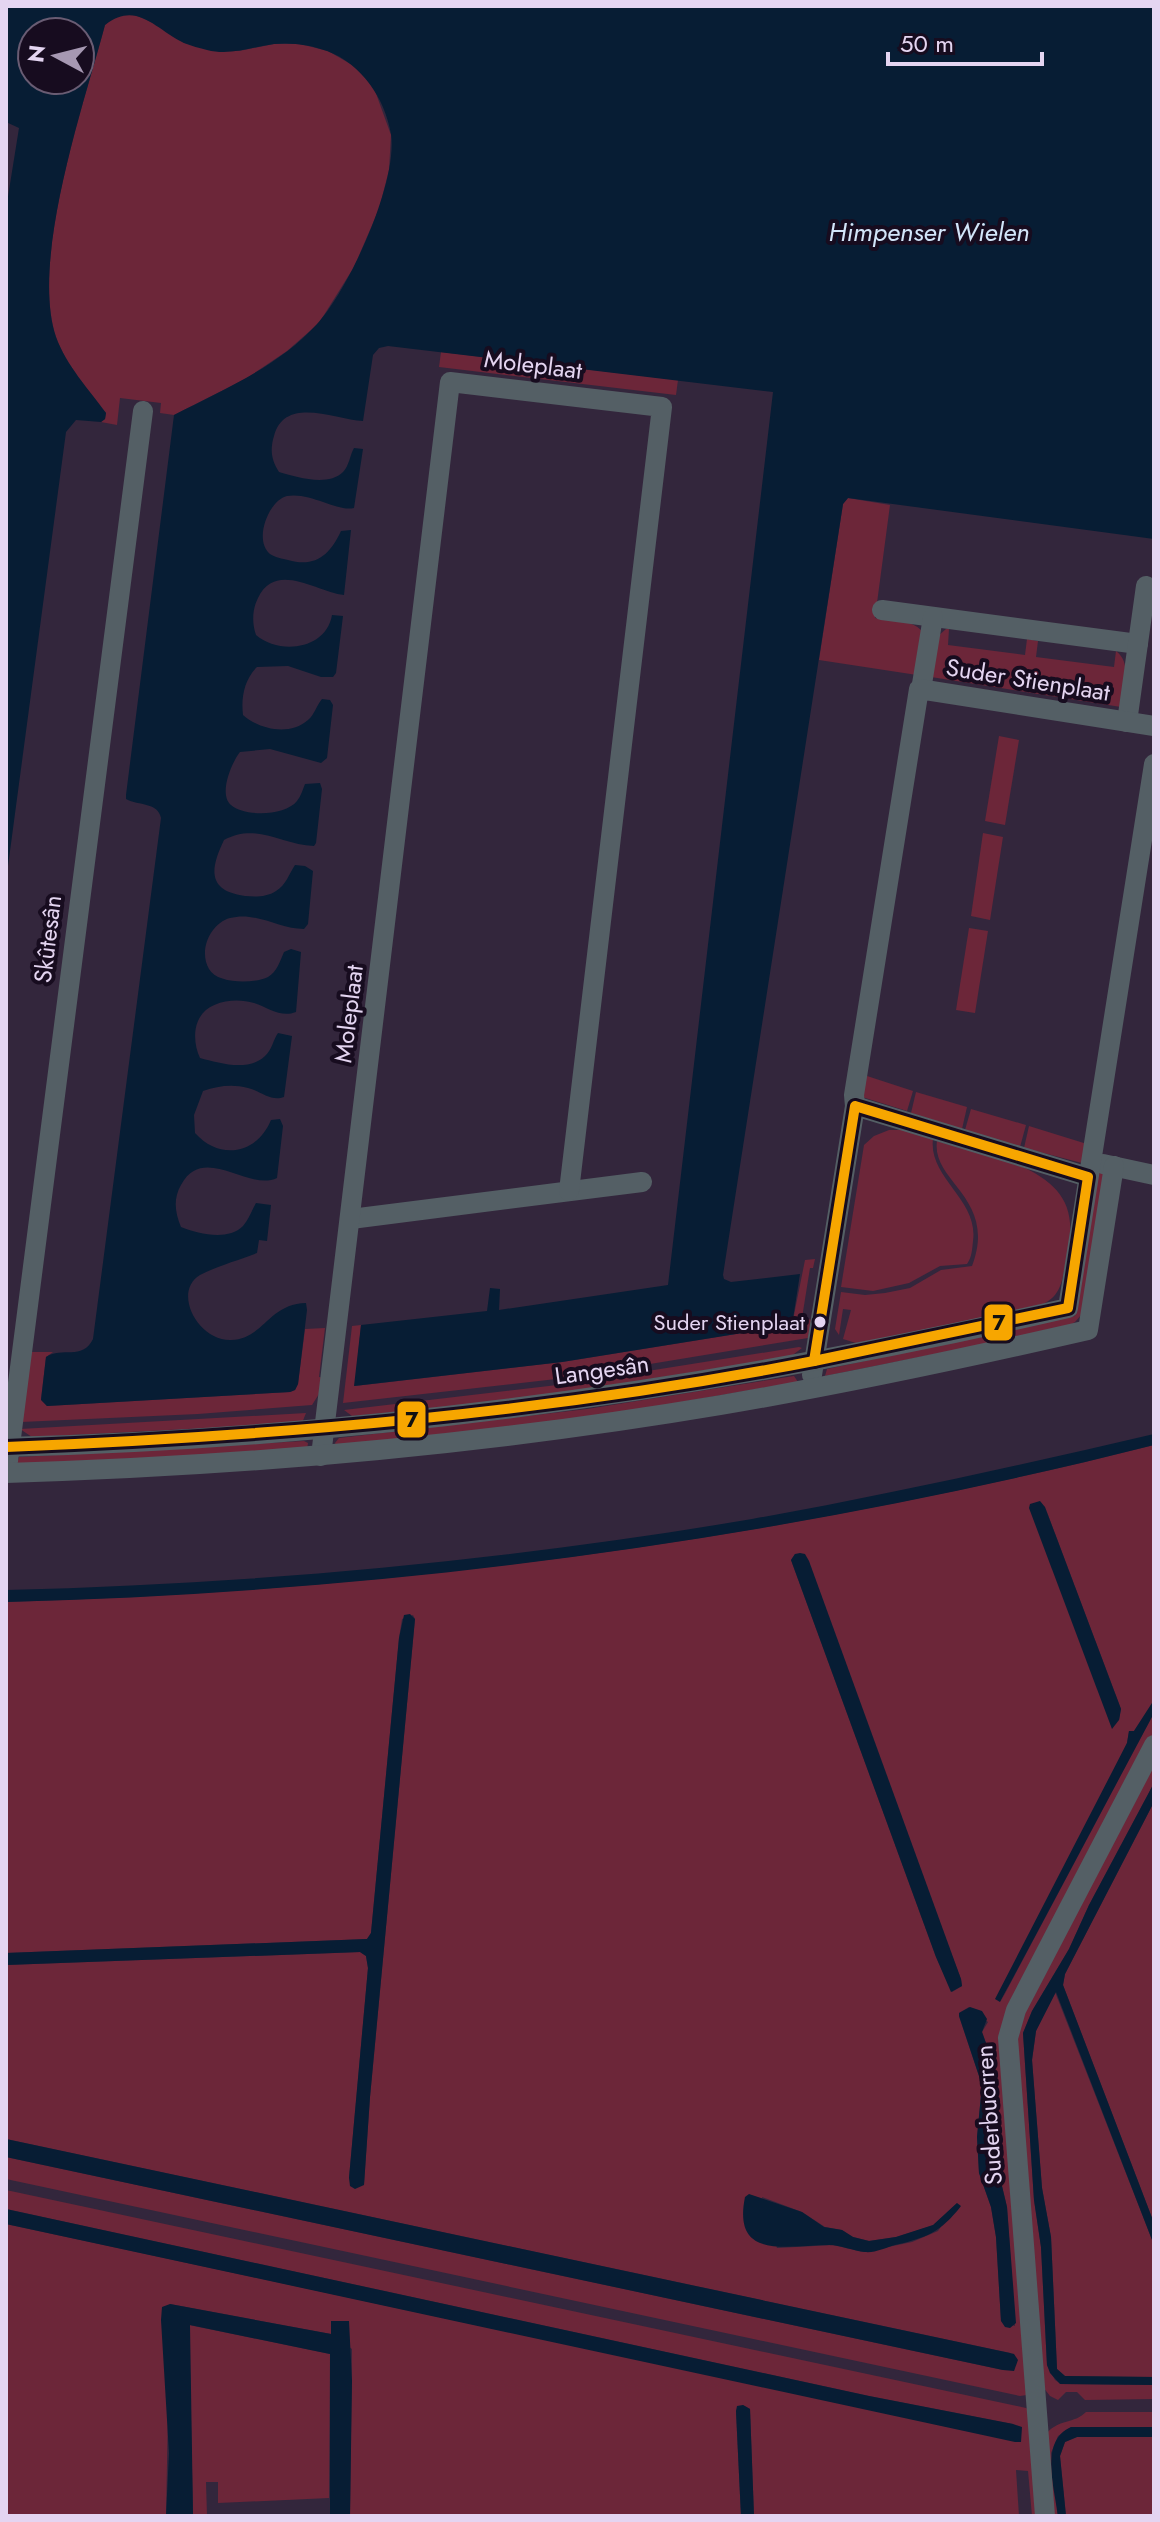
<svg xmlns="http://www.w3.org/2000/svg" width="1160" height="2522" font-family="Jost,sans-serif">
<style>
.green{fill:#6c2639;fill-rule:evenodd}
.water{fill:#071d34;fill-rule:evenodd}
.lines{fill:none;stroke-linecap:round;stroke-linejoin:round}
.minor{stroke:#545f65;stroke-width:20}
.bus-1-casing{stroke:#170c1f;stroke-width:16}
.bus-1{stroke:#f7a600;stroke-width:10}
.bus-dot{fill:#e4d5f1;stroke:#170c1f;stroke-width:3}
.labels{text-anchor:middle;stroke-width:8;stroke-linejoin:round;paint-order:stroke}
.bus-label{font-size:22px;fill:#e4d5f1;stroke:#170c1f;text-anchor:end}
.street-label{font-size:24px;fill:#e4d5f1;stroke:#170c1f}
.water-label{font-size:26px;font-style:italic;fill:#d2e5f9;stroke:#170c1f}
.line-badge{stroke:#170c1f;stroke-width:3}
.pale-badge-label{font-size:22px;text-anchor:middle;font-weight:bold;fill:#111}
</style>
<rect width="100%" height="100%" fill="#33263c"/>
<g class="green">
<path d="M128,12L156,24L184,43L239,51L274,44H300L328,51L354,66L374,88L391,135L389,170L379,209L354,267L319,323L287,351L247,378L174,415L160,413L161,403L120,398L117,425L101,422L105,419L106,413C89,390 66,365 56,337C30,259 84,104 105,25L116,15Z"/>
<polygon points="441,352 678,380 676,395 439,367"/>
<path d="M848,498L890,505L875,618C890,621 911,619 922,631L917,675L819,660L843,504Z"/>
<path d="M946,629H949L948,645L1025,655L1027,639L1038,641L1036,657L1114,667L1116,651C1133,664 1123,688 1121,707L931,677L937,637Z"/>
<polygon points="999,736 1019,740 1005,825 985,821"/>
<polygon points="983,833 1003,837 990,920 971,916"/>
<polygon points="969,928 988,931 975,1013 956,1010"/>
<polygon points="864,1075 913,1091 907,1111 862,1097"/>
<polygon points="916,1092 967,1107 962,1129 911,1113"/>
<polygon points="971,1109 1026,1125 1020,1147 965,1130"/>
<polygon points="1029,1126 1087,1144 1082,1163 1024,1148"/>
<path d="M889,1130H903L933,1139C928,1178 979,1200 973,1241C972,1250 972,1257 967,1264L940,1266L909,1283L873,1291L841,1287L864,1145L874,1136Z"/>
<path d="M937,1141C982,1155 1067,1165 1070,1223C1071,1235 1068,1248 1066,1260C1062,1280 1062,1296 1041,1305L859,1344L843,1339L851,1310L843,1309L839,1335L835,1329L841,1292L865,1295L885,1293L910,1288L941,1270L972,1266C998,1198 931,1182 937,1141Z"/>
<polygon points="1099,1172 1106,1173 1082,1314 1075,1322 1065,1328 825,1376 827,1369 1075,1316"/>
<polygon points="815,1259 813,1268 810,1268 802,1318 812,1320 808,1338 565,1378 343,1403 352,1326 361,1325 355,1386 562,1362 792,1325 805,1260"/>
<polygon points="325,1328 319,1377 325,1378 324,1386 312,1405 198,1414 21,1422 27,1352 53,1352 46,1357 41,1399 47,1406 290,1392 295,1390 298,1384 305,1329"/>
<polygon points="799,1347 802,1348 790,1357 509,1401 352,1416 344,1410 566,1384"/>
<polygon points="794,1376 798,1382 589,1418 336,1446 335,1443 339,1438 587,1409"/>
<polygon points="306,1413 302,1423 32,1437 20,1429"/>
<polygon points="304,1441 308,1443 307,1450 17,1464 19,1457"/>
<path d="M1154,1445V1700L1134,1731H1129L1127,1743L1001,2001L1154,1713V1736L1009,2016L1027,2395L1020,2396L6,2179V2157L1003,2370L1010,2353L6,2139V1965L360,1952L366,1956L368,1968L349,2178L364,2184L370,2097L415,1619L413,1615L402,1619L399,1638L371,1933L367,1939L6,1953V1602C394,1591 778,1540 1154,1445ZM1045,1507L1121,1709L1119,1720ZM795,1554L961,1979L962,1986L952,1992L936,1957L791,1560ZM969,2007L988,2022L982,2032L995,2068L998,2098L994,2141L996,2161L1007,2207L1015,2326L1001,2321L996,2237L991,2207L979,2173L977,2137L982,2085L959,2016V2013ZM762,2197L802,2212L825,2227L842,2230L853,2237L869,2241L896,2237L934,2225L957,2203L938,2231L912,2242L864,2252L833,2245L777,2248Z"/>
<polygon points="1154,1756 1154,1783 1089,1905 1069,1949 1032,2011 1023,2033 1034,2200 1041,2247 1047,2365 1055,2380 1061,2384 1154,2385 1154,2399 1085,2400 1077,2392 1066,2392 1058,2400 1050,2396 1043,2387 1015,2027"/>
<polygon points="1154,1802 1154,2223 1063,1985 1065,1974"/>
<polygon points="1055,1992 1154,2245 1154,2377 1065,2376 1057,2369 1051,2237 1042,2188 1032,2060 1036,2031"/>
<polygon points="6,2190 1026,2408 1031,2410 1039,2516 1032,2516 1028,2471 1016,2470 1019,2516 754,2516 750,2409 743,2405 736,2411 741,2516 350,2516 352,2349 331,2334 170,2304 166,2516 6,2516 6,2224 1021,2442 1013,2424 869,2396 6,2209"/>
<polygon points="189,2325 330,2354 329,2498 218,2503 218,2482 206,2482 207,2516 193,2516"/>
<path d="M1086,2412H1154V2427H1071L1058,2436L1051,2453L1058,2516H1049L1047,2433C1059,2419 1074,2424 1086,2412Z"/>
<polygon points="1077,2437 1154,2437 1154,2516 1066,2516 1060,2456 1065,2442"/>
</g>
<g class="water">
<path d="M6,6H1154V539L848,498L843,504L723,1275L724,1279L731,1282L800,1274L792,1325L562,1362L354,1386L361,1325L487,1311L490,1288L500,1289L499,1310L668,1285L773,392L388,346L379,348L373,355L363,421C336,420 285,395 274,436C270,449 271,460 279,472C296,477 328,487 343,472C349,466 350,455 354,448L363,449L354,508C337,512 311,492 287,496C269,500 253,540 270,554C274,557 283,559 288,560C315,568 330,555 341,531L351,530L344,595C318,593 276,560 258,598C252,610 252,623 256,635C279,655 326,650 332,615L343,616L336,673L333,677H321L288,666L257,667C244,680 241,698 243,715C260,730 290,736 308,720C315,714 316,706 322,699L330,700L333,705L327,758L321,763L270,749L240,752C232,762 218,794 231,805C245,817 285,816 297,801C301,796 303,789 305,784L320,783L322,789L316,843L314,846C282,845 256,822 224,840C210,869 207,891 245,896C256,897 267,897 276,891C286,885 289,874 295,865L305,866L313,871L308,924L304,929C279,929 256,911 230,918C211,923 198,950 209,969C217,984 254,984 268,977C277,972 280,961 284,952L291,949L301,952L296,1012C281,1018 269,1008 254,1003C235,997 206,1001 198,1021C193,1032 195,1048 200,1058C219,1063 248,1072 265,1056C272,1050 273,1040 278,1033L292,1036L284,1097C271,1102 261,1091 248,1088C232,1084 218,1086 203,1091L194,1115L195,1133C220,1161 257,1154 271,1120L280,1119L283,1126L277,1178C248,1192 204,1143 181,1185C173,1199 175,1212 181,1227C199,1234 228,1241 243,1226C249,1219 252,1210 256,1203L271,1205L267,1241L259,1240L257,1253C239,1260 217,1266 200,1275C172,1292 198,1341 231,1340C264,1339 268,1304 306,1303L307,1310L298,1384L295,1390L290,1392L47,1406L41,1400L46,1357C62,1346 82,1361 93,1339L161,818C158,802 139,806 126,799V795L174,415C224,389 278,367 317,324C349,289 398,183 391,134C385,99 362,64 327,51C311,45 291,42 274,44C252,47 230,56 207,50C200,48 191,46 184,43C155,29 137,0 105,25C84,104 30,260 56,337C66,365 89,390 106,413L105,419L101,422L76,420L66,432L6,881V209L19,128L6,122ZM80,32V80H32V32Z"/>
<path d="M1154,1434V1445C778,1540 393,1592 6,1602V1590C256,1584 505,1561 752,1519C887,1495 1021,1465 1154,1434Z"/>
<polygon points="1040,1501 1045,1507 1121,1709 1119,1720 1112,1729 1029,1508 1030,1504"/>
<polygon points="800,1553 805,1554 809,1561 961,1979 962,1986 951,1992 936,1957 791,1560 795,1554"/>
<polygon points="410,1614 415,1619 370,2097 364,2185 355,2189 350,2186 349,2178 368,1968 366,1956 360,1952 6,1965 6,1953 367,1939 371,1933 399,1638 404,1615"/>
<polygon points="1154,1700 1154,1713 1000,2002 995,1999 1127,1743 1129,1731 1134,1731"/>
<polygon points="1154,1783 1154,1802 1065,1974 1063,1985 1154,2223 1154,2245 1056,1992 1036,2031 1032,2060 1042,2188 1051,2237 1057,2369 1065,2376 1154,2377 1154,2385 1060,2384 1050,2373 1047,2365 1041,2247 1034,2200 1023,2033 1032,2011 1069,1949 1089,1905"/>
<polygon points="970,2007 982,2011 987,2019 982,2032 995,2068 998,2098 994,2141 996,2161 1007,2207 1016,2323 1010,2328 1005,2327 1001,2321 996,2237 991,2207 979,2173 977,2137 982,2085 959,2016 959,2013"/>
<polygon points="6,2139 1010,2353 1014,2354 1018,2360 1014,2371 1003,2370 6,2157"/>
<path d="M749,2194L802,2212L824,2227L842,2230L853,2237L869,2241L896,2237L933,2225L957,2203L961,2206C941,2232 926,2238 895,2245C885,2248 875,2253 865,2252C853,2251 841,2245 829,2245C788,2245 732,2261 745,2197Z"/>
<polygon points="6,2209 869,2396 1013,2424 1022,2427 1021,2442 1015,2442 6,2224"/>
<polygon points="170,2304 331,2334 331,2321 349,2321 352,2381 350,2516 330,2516 330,2354 190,2325 193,2516 166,2516 169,2453 161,2320 162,2307"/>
<polygon points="743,2405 750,2409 754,2516 741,2516 736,2411 737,2406"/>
<path d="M1071,2427H1154V2437H1077L1065,2442L1060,2456L1066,2516H1058C1055,2488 1039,2441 1071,2427Z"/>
</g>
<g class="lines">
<g class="minor">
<polyline points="882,610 1138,644"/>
<polyline points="921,690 933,617"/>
<polyline points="1127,722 1146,586"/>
<polyline points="855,1106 854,1095 919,689 1154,726"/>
<polyline points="1103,1164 1154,1175"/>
<polyline points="351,1219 642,1182"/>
<polyline points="812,1375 855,1106 1088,1177"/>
<path d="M6,1447C364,1438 718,1389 1068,1308L1154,764"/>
<polyline points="321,1456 450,382 662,407 569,1191"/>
<polyline points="8,1461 143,411"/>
<path d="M6,1473C246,1466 484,1445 721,1405C844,1384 966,1358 1088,1330L1114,1166"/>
<polyline points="1045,2516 1008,2038 1016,2010 1154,1745"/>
</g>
<g class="bus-1-casing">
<g id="bus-1">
<polygon points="855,1106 1088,1177 1068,1308 814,1361"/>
<path d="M6,1447C277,1436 548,1413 814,1361"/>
</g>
</g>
<use href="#bus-1" class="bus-1"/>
</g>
<circle class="bus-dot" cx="820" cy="1322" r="7"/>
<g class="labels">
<g class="bus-label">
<text x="805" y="1330">Suder Stienplaat</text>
</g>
<g class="street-label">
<text transform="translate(533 365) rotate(7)" y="8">Moleplaat</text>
<text transform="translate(1028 680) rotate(9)" y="8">Suder Stienplaat</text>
<text transform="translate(48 939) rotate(-83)" y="8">Skûtesân</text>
<text transform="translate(349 1014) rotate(-83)" y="8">Moleplaat</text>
<text transform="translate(602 1370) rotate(-8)" y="8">Langesân</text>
<text transform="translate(989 2115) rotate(-94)" y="8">Suderbuorren</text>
</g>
<g class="water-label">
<text x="929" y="241">Himpenser Wielen</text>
</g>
</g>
<g class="line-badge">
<rect x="983" y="1303" width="31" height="39" rx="8" fill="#f7a600"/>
<rect x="396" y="1400" width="31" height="39" rx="8" fill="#f7a600"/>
</g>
<g class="pale-badge-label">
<text x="999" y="1330">7</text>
<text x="412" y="1427">7</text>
</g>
<rect width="1160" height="2522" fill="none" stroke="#e4d5f1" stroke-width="16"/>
<g transform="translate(56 56) rotate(277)"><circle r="38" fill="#170c1f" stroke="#695c73" stroke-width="2"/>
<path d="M0-6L14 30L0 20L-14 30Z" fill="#a698b2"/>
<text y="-12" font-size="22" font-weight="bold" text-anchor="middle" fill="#e4d5f1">N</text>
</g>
<path d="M888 52v12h154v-12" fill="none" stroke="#e4d5f1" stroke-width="4"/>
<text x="900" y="52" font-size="24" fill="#e4d5f1" stroke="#170c1f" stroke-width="6" paint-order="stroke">50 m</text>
</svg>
